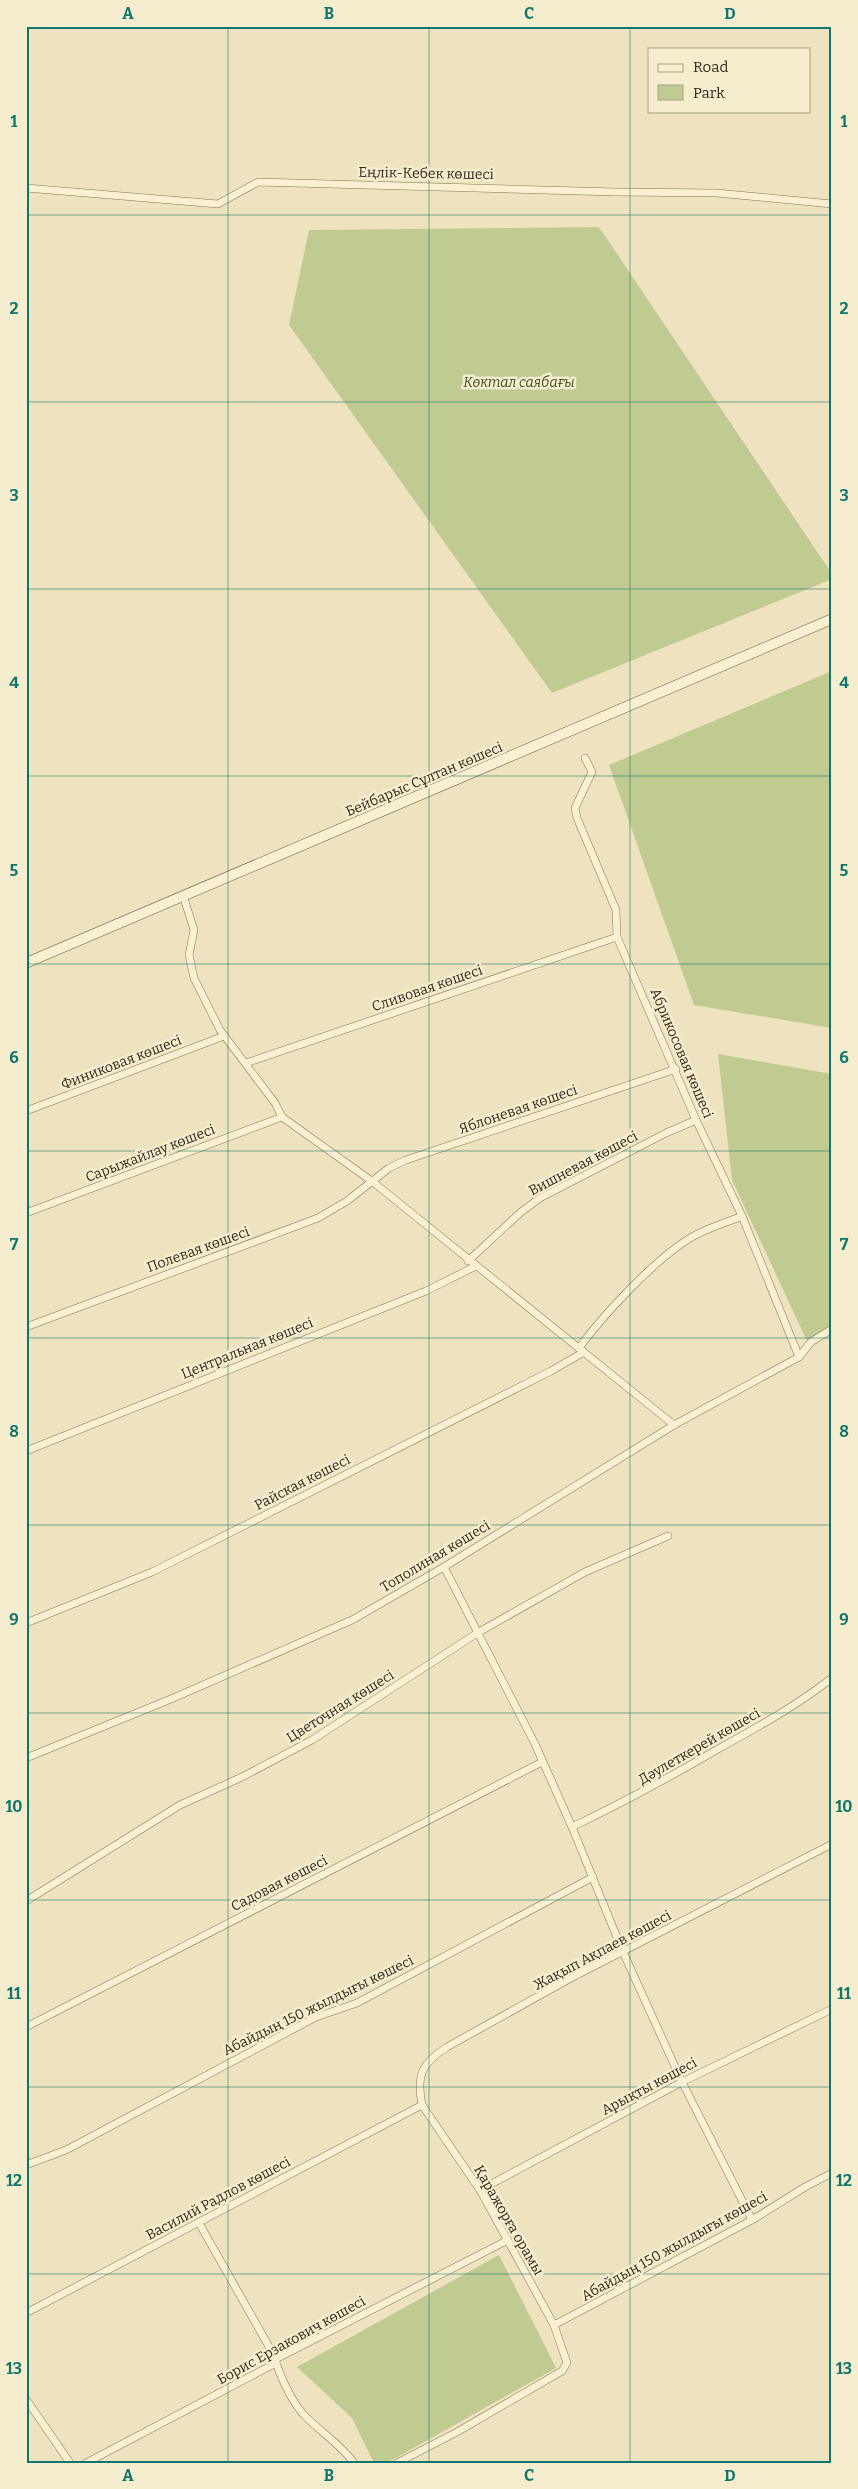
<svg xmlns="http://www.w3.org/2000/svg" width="858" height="2489" font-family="Bitter,serif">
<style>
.green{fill:#c0cb92}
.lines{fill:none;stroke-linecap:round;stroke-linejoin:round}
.street-casing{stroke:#867457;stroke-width:8}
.secondary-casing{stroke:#68553a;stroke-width:11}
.street{stroke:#f9f0d1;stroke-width:7}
.secondary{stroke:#f9f0d1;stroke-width:10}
.grid{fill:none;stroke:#0f766e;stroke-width:1;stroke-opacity:0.55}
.labels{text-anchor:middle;stroke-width:5;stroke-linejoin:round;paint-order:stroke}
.street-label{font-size:14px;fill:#352a1c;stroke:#f5edce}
.park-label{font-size:14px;font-style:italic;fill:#425222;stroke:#f5edce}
.neatline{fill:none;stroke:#0f766e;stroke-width:2}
.grid-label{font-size:16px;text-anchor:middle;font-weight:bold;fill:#0f766e}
</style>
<rect width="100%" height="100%" fill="#eee3be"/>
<g class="green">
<polygon points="599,227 832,574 832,579 552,693 289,325 309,230"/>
<polygon points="832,671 832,1028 694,1005 609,765"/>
<polygon points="718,1054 832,1074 832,1325 807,1341 732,1180"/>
<polygon points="499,2255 556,2368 387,2463 374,2463 352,2418 297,2367"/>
</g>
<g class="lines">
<g class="street-casing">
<g id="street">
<polyline points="26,188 218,204 258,182 615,192 717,193 832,204"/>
<polyline points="585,758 592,772 575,808 577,818 616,910 617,937 696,1120 742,1216 799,1357"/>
<polyline points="183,895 194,930 189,955 194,978 220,1030 275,1103 282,1117 373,1182 674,1425"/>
<polyline points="246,1063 617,937"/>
<polyline points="26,1111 224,1036"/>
<polyline points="26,1213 282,1117"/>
<polyline points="468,1261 521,1212 540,1198 666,1133 696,1120"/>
<polyline points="26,1327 318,1218 347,1201 389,1168 406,1160 676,1069"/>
<path d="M579,1348C603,1315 657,1257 692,1237C707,1228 725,1223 742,1216"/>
<polyline points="26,1451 426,1291 476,1266"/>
<polyline points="444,1567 535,1744 572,1827 623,1952 682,2082 752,2220"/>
<polyline points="26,1623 152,1572 551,1371 584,1352"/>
<polyline points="26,1758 171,1699 352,1620 444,1567 674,1425 799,1357 811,1342 832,1329"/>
<path d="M572,1827C622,1803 670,1777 718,1749C758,1727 796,1706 832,1678"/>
<polyline points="26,1901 180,1805 242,1777 312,1740 479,1632 585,1572 668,1536"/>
<polyline points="26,2027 542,1762"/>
<polyline points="26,2165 66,2150 316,2017 357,2003 593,1877"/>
<polyline points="480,2190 682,2082 832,2009"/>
<polyline points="199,2223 276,2359"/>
<polyline points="26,2313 422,2105"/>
<polyline points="554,2325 752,2220 805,2187 832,2173"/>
<path d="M276,2363C283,2382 292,2403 306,2417C322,2433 341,2445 354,2463"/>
<polyline points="26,2399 70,2463"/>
<polyline points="86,2463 276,2363 276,2359 508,2240"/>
<path d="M397,2463L457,2432L562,2371L567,2363L554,2325L480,2190L422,2105C416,2075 422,2063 447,2047L571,1978L832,1844"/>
</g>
</g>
<g class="secondary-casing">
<polyline id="secondary" points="26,963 832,619"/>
</g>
<use href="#street" class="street"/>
<use href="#secondary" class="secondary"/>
</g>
<path class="grid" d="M228,26V2463M429,26V2463M630,26V2463M26,215H832M26,402H832M26,589H832M26,776H832M26,964H832M26,1151H832M26,1338H832M26,1525H832M26,1713H832M26,1900H832M26,2087H832M26,2274H832"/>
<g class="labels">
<g class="street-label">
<text transform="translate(426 173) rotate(1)" y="5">Еңлік-Кебек көшесі</text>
<text transform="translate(424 779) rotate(-23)" y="5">Бейбарыс Сұлтан көшесі</text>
<text transform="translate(427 988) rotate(-19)" y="5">Сливовая көшесі</text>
<text transform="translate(682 1053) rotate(67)" y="5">Абрикосовая көшесі</text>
<text transform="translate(121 1062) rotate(-21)" y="5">Финиковая көшесі</text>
<text transform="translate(518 1109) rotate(-19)" y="5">Яблоневая көшесі</text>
<text transform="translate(150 1153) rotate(-21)" y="5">Сарыжайлау көшесі</text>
<text transform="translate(583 1163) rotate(-28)" y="5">Вишневая көшесі</text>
<text transform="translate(198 1249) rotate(-20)" y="5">Полевая көшесі</text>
<text transform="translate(247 1348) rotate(-22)" y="5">Центральная көшесі</text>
<text transform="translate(302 1482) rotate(-27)" y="5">Райская көшесі</text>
<text transform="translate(435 1556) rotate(-31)" y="5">Тополиная көшесі</text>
<text transform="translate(340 1706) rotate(-32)" y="5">Цветочная көшесі</text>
<text transform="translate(699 1746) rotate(-30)" y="5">Дәулеткерей көшесі</text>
<text transform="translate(279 1883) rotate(-27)" y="5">Садовая көшесі</text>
<text transform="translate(602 1950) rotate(-28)" y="5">Жақып Ақпаев көшесі</text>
<text transform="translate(318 2005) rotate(-26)" y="5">Абайдың 150 жылдығы көшесі</text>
<text transform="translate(649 2086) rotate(-28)" y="5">Арықты көшесі</text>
<text transform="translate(218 2198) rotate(-28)" y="5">Василий Радлов көшесі</text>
<text transform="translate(509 2220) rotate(60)" y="5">Қаражорға орамы</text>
<text transform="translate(674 2246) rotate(-29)" y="5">Абайдың 150 жылдығы көшесі</text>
<text transform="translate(291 2340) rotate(-29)" y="5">Борис Ерзакович көшесі</text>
</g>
<g class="park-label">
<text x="519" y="387">Көктал саябағы</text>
</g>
</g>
<rect width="858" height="2489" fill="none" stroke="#f5edce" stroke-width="55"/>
<rect x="648" y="48" width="162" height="65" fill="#f5edce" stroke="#a89f87"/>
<rect x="658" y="64" width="25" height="8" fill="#f9f0d1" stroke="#a89f87"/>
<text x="693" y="72" font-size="15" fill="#352a1c">Road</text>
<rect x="658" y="85" width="25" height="15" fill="#c0cb92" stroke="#a89f87"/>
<text x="693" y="98" font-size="15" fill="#352a1c">Park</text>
<rect x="28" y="28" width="802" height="2434" class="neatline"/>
<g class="grid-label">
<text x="128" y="19">A</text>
<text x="329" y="19">B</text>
<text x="529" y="19">C</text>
<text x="730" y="19">D</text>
<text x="14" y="127">1</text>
<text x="844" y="127">1</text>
<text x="14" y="314">2</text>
<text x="844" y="314">2</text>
<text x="14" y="501">3</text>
<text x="844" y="501">3</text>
<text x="14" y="688">4</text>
<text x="844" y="688">4</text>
<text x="14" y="876">5</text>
<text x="844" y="876">5</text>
<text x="14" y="1063">6</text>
<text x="844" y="1063">6</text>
<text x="14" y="1250">7</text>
<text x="844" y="1250">7</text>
<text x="14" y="1437">8</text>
<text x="844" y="1437">8</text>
<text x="14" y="1625">9</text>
<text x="844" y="1625">9</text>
<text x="14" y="1812">10</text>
<text x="844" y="1812">10</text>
<text x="14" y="1999">11</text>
<text x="844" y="1999">11</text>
<text x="14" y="2186">12</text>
<text x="844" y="2186">12</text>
<text x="14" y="2374">13</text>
<text x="844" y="2374">13</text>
<text x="128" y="2481">A</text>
<text x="329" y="2481">B</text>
<text x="529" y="2481">C</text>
<text x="730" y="2481">D</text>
</g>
</svg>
